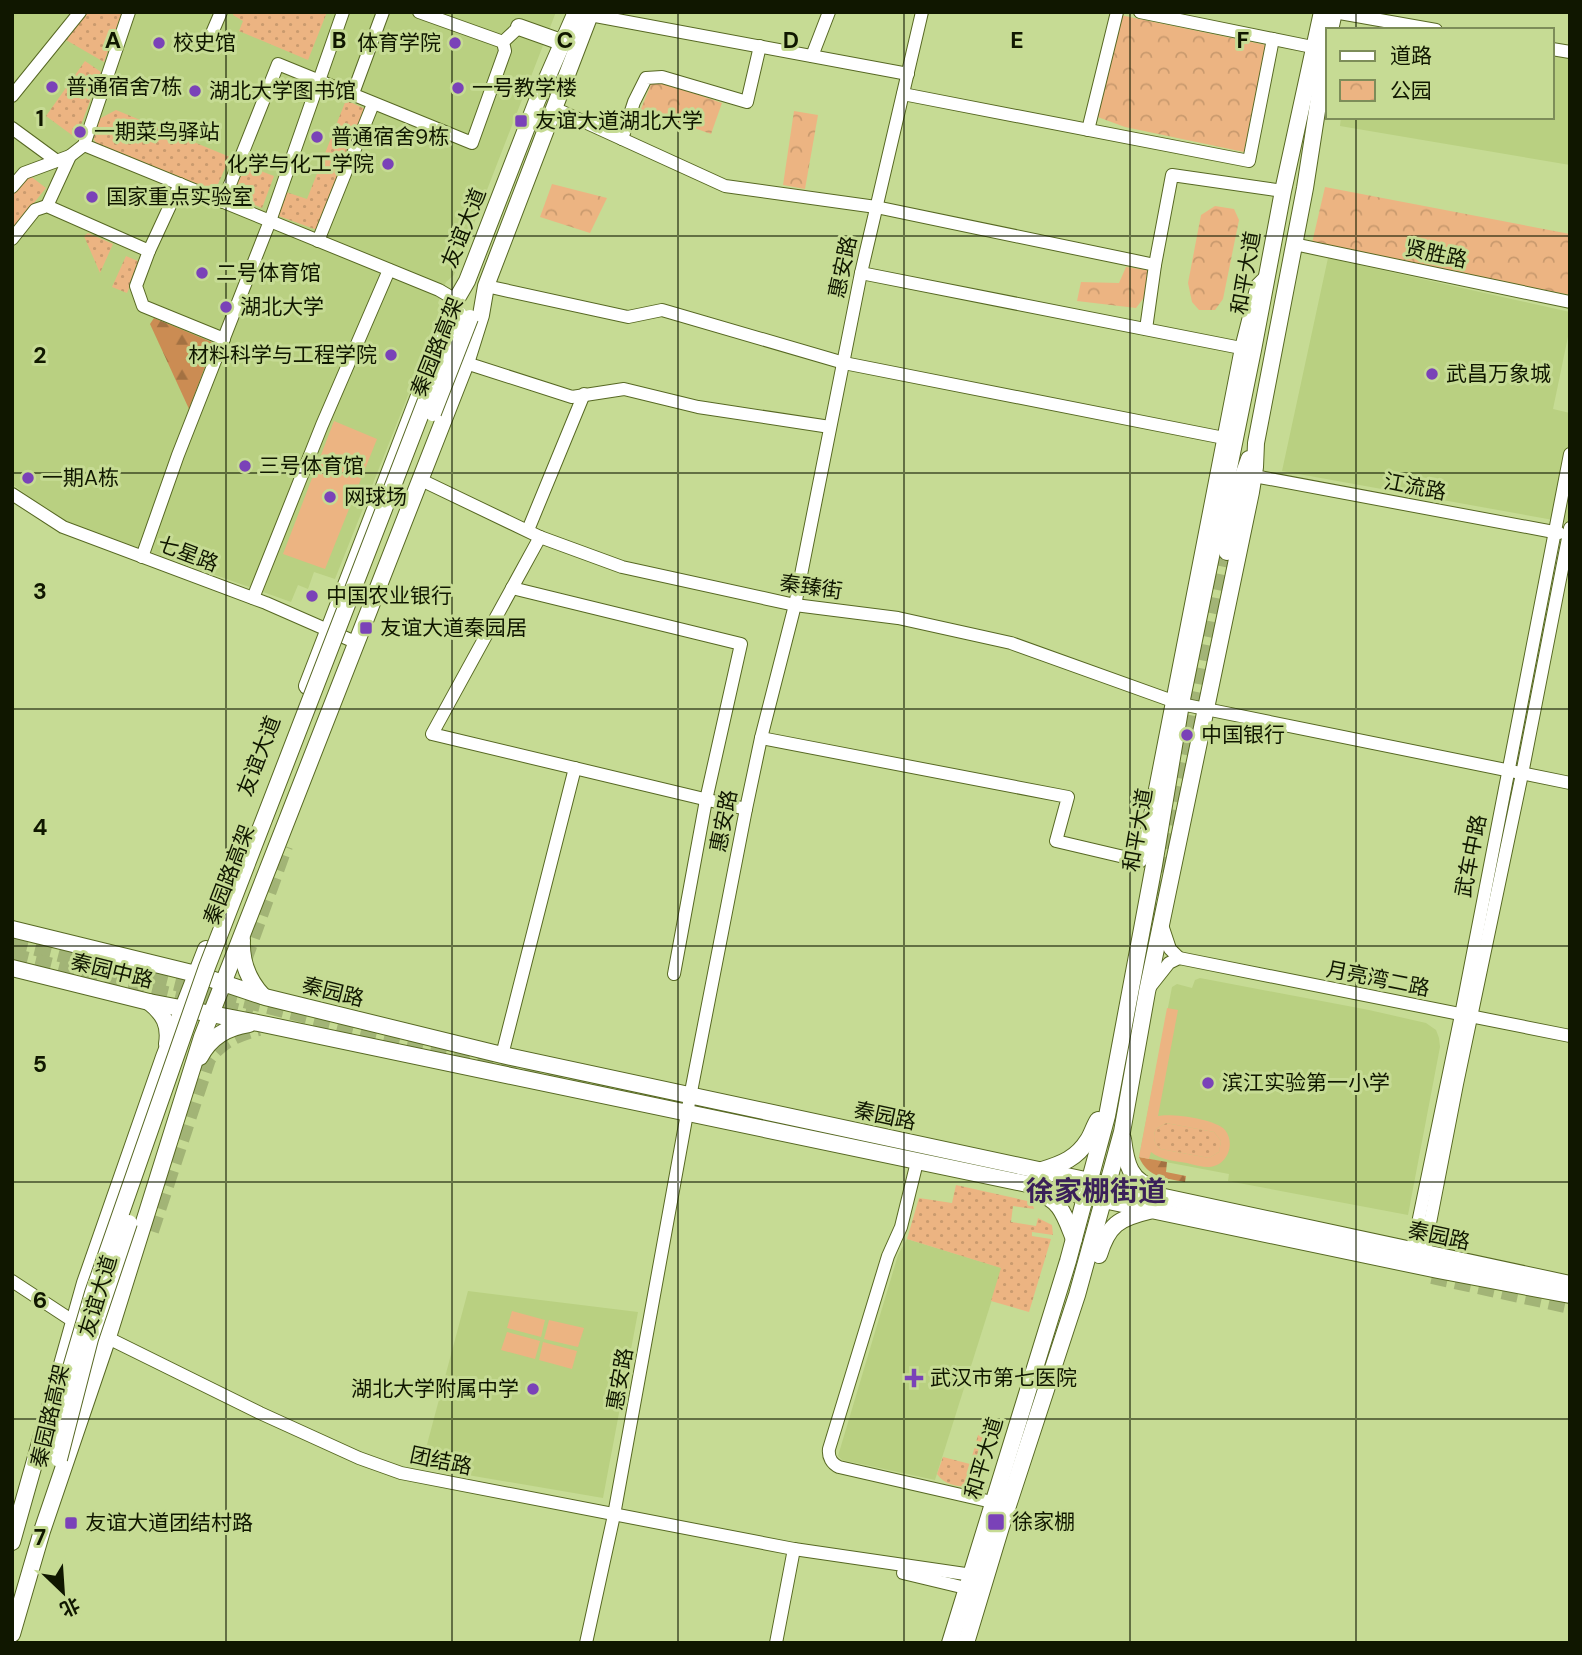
<svg xmlns="http://www.w3.org/2000/svg" width="1582" height="1655" font-family="'DM Sans','Noto Sans SC',sans-serif">
<style>
.built{fill:#b9d081}
.grass{fill:url(#grass-dots)}
.forest{fill:url(#forest-firs)}
.park{fill:url(#park-crowns)}
.pitch{fill:#ecb482;fill-rule:evenodd}
.lines{fill:none;stroke-linecap:round;stroke-linejoin:round}
.major-tunnel{stroke:#a2b476;stroke-width:16;stroke-dasharray:16 8;stroke-linecap:butt}
.minor-casing{stroke:#576823;stroke-width:14}
.major-casing{stroke:#576823;stroke-width:18}
.minor{stroke:#fff;stroke-width:12}
.major{stroke:#fff;stroke-width:16}
.major-bridge-casing{stroke:#576823;stroke-width:18;stroke-linecap:butt}
.major-bridge{stroke:#fff;stroke-width:16}
.grid{fill:none;stroke:#101700;stroke-width:2;stroke-opacity:0.55}
.poi-dot{fill:#7a42b8;stroke:#c6db94;stroke-width:2.5}
.labels{text-anchor:middle;stroke-width:6;stroke-linejoin:round;paint-order:stroke}
.poi-label{font-size:21px;fill:#101700;stroke:#c6db94;text-anchor:start}
.street-label{font-size:21px;fill:#101700;stroke:#c6db94}
.district-label{font-size:28px;font-weight:bold;fill:#3a2059;stroke:#c6db94}
.grid-label{font-size:23px;text-anchor:middle;font-weight:bold;fill:#101700;stroke:#c6db94;stroke-width:6;stroke-linejoin:round;paint-order:stroke}
</style>
<defs>
<pattern id="grass-dots" width="8" height="8" patternUnits="userSpaceOnUse" patternTransform="scale(1.75)"><rect width="8" height="8" fill="#ecb482"/><path d="M2 2h.1M6 6h.1" fill="none" stroke="#c99a6e" stroke-width="1.8" stroke-linecap="round"/></pattern>
<pattern id="forest-firs" width="22" height="20" patternUnits="userSpaceOnUse" patternTransform="scale(1.75)"><rect width="22" height="20" fill="#cb8c53"/><path d="M5 1l3.5 6h-7zM16 11l3.5 6h-7z" fill="#a37142"/></pattern>
<pattern id="park-crowns" width="20" height="18" patternUnits="userSpaceOnUse" patternTransform="scale(1.75)"><rect width="20" height="18" fill="#ecb482"/><path d="M2 6a3 3 0 1 1 6 0M12 15a3 3 0 1 1 6 0" fill="none" stroke="#c99a6e"/></pattern>
</defs>
<rect width="100%" height="100%" fill="#c6db94"/>
<g class="built">
<polygon points="12,12 556,12 454,275 446,282 438,303 442,310 335,579 314,572 308,589 298,585 291,602 63,521 12,484"/>
<polygon points="1552,55 1570,58 1570,165 1340,126 1341,117 1552,117"/>
<polygon points="1328,258 1570,312 1570,327 1553,409 1570,413 1570,523 1282,471"/>
<polygon points="1200,978 1369,1010 1426,1023 1436,1030 1439,1038 1440,1047 1408,1215 1228,1181 1229,1174 1139,1157 1172,987 1177,984 1192,988 1195,980"/>
<polygon points="907,1239 1002,1268 935,1480 842,1460 838,1456 898,1255"/>
<polygon points="468,1291 638,1312 603,1498 421,1467"/>
</g>
<g class="grass">
<polygon points="88,12 122,12 104,62 66,40"/>
<polygon points="234,12 327,12 308,60 239,31 243,21 233,15"/>
<polygon points="85,61 101,72 76,138 46,116"/>
<polygon points="346,100 365,109 317,230 276,215 286,192 307,199"/>
<polygon points="116,110 230,157 215,191 96,143 91,134 97,120"/>
<polygon points="245,165 274,176 262,208 233,196"/>
<polygon points="29,175 46,188 12,230 12,195"/>
<polygon points="88,233 113,244 100,273 84,236"/>
<polygon points="126,256 140,262 127,293 112,287"/>
<path d="M1166,1123L1214,1132L1221,1141L1219,1152L1209,1158L1161,1149C1154,1144 1152,1137 1156,1129Z"/>
<polygon points="956,1185 1032,1202 1034,1209 1013,1206 1011,1222 1036,1226 1038,1218 1052,1225 1053,1235 1032,1232 1032,1236 1051,1239 1029,1312 991,1301 1001,1268 907,1239 919,1198 952,1203"/>
<path d="M978,1435L990,1439L976,1486C962,1487 946,1487 937,1474L943,1457L970,1464Z"/>
</g>
<g class="forest">
<polygon points="154,318 214,343 189,409 150,324"/>
<path d="M1139,1157L1167,1162L1166,1172L1186,1176L1185,1182C1165,1178 1148,1178 1139,1157Z"/>
</g>
<g class="park">
<polygon points="1120,15 1266,45 1244,152 1125,127 1095,116"/>
<polygon points="653,79 722,103 711,134 641,109"/>
<polygon points="794,111 818,115 805,189 783,185"/>
<polygon points="552,184 607,198 590,233 540,217"/>
<polygon points="1325,187 1570,234 1570,295 1312,243"/>
<polygon points="1215,206 1234,209 1239,220 1223,299 1215,310 1199,310 1192,302 1188,283 1201,215"/>
<polygon points="1126,267 1148,270 1146,295 1136,308 1077,301 1081,282 1119,283"/>
</g>
<g class="pitch">
<polygon points="334,421 377,439 325,569 283,554"/>
<path d="M1167,1008L1178,1010L1158,1116C1171,1113 1216,1119 1225,1130C1236,1144 1227,1166 1209,1167C1202,1167 1194,1165 1187,1163C1174,1161 1161,1160 1151,1152L1149,1159L1139,1157ZM1166,1123L1214,1132L1221,1141L1219,1152L1209,1158L1161,1149C1154,1144 1152,1137 1156,1129Z"/>
<polygon points="512,1311 545,1320 541,1337 507,1328"/>
<polygon points="549,1320 584,1328 578,1347 544,1339"/>
<polygon points="507,1332 540,1341 535,1359 501,1350"/>
<polygon points="543,1342 577,1351 572,1369 539,1360"/>
</g>
<g class="lines">
<g class="major-tunnel">
<polyline points="12,942 432,1047 704,1108"/>
<polyline points="12,956 252,1015"/>
<polyline points="244,960 285,846"/>
<polyline points="1125,1061 1227,552"/>
<path d="M1116,1107C1110,1138 1111,1174 1137,1196"/>
<path d="M151,1231L208,1059C220,1041 239,1033 259,1028"/>
<polyline points="1432,1276 1570,1306"/>
</g>
<g class="minor-casing">
<g id="minor">
<polyline points="129,12 84,145 439,290 456,300"/>
<polyline points="419,12 503,42"/>
<polyline points="1140,12 1322,49"/>
<polyline points="1334,12 1436,30"/>
<polyline points="590,15 908,74"/>
<polyline points="212,33 221,12"/>
<polyline points="1552,49 1570,52"/>
<polyline points="812,56 829,12"/>
<polyline points="903,94 1249,161 1273,39"/>
<polyline points="12,96 80,12"/>
<polyline points="352,96 383,12"/>
<polyline points="554,108 725,186 876,207 1155,265 1146,329"/>
<polyline points="12,128 57,161"/>
<polyline points="1088,130 1117,12"/>
<polyline points="622,139 634,102 646,78 662,77 747,102 760,46"/>
<polyline points="180,184 149,251 136,286 143,306 224,339"/>
<polyline points="12,187 24,173 70,156"/>
<polyline points="223,202 278,64 472,143 505,51 503,42 519,27"/>
<polyline points="47,206 70,156 84,145"/>
<polyline points="12,239 35,210 47,206 149,251"/>
<polyline points="318,241 373,104"/>
<polyline points="1294,244 1570,302"/>
<polyline points="1155,265 1172,175 1283,191"/>
<polyline points="861,273 1246,349"/>
<polyline points="486,286 628,317 662,310 844,363 1224,438"/>
<polyline points="466,363 572,397 624,389 698,407 830,427"/>
<polyline points="1254,476 1559,533"/>
<polyline points="419,479 540,537 622,567 795,605 898,618 1011,643 1181,704 1570,783"/>
<polyline points="12,494 63,527 266,603 355,642"/>
<polyline points="528,530 584,394"/>
<polyline points="540,537 432,734 746,809"/>
<polyline points="142,557 178,455 270,221 343,12"/>
<polyline points="512,588 741,644 706,800 674,974"/>
<polyline points="253,598 322,425 389,270"/>
<polyline points="761,738 1068,797 1056,841 1141,861 1241,348 1257,285 1267,275"/>
<polyline points="1162,925 1170,949 1179,958"/>
<polyline points="1150,987 1169,963 1179,958 1570,1036"/>
<polyline points="502,1055 575,768"/>
<path d="M917,1162L901,1227L888,1256L829,1449C828,1457 832,1464 839,1467L992,1502"/>
<polyline points="1411,1257 1461,1015 1570,454"/>
<polyline points="1423,1259 1457,1084 1522,774 1570,528"/>
<polyline points="12,1281 79,1325"/>
<polyline points="102,1335 260,1413 359,1458 401,1473 794,1549 979,1576"/>
<polyline points="903,1573 974,1590"/>
<polyline points="586,1643 614,1515 690,1097 746,809 761,738 795,605 861,273 922,12"/>
<polyline points="776,1643 794,1549"/>
</g>
</g>
<g class="major-casing">
<g id="major">
<polyline points="519,27 564,43"/>
<polyline points="1330,30 1334,12"/>
<polyline points="1227,552 1240,484 1249,459"/>
<polyline points="307,686 456,300 467,281 537,101 576,12"/>
<polyline points="12,929 196,974 265,997 502,1055 1570,1284"/>
<path d="M242,940C241,961 248,980 263,996"/>
<polyline points="12,968 149,1002 258,1023 1438,1270 1570,1295"/>
<path d="M149,1002C164,1014 170,1025 167,1044"/>
<path d="M200,1057C210,1037 228,1027 249,1024"/>
<path d="M1123,1139C1126,1163 1130,1183 1156,1188"/>
<path d="M1042,1170C1062,1164 1077,1158 1088,1140C1092,1134 1094,1126 1098,1120"/>
<path d="M1036,1192C1061,1199 1065,1217 1074,1239"/>
<path d="M1099,1255C1108,1225 1119,1218 1149,1211"/>
<polyline points="12,1542 85,1283 164,1057 206,949"/>
<polyline points="12,1634 42,1531 108,1337 202,1037 466,363 481,315 486,286 591,12"/>
<polyline points="950,1643 1068,1261 1107,1116 1154,865 1181,704 1253,350 1283,191 1322,12"/>
<polyline points="966,1643 1001,1527 1077,1295 1122,1132 1147,992 1251,492 1255,467 1256,443 1305,188 1328,40"/>
</g>
</g>
<use href="#minor" class="minor"/>
<use href="#major" class="major"/>
<g class="major-bridge-casing">
<g id="major-bridge">
<polyline points="433,413 470,318"/>
<polyline points="45,1456 93,1293 207,967 459,315"/>
<polyline points="59,1459 90,1339 129,1223"/>
</g>
</g>
<use href="#major-bridge" class="major-bridge"/>
</g>
<path class="grid" d="M226,12V1643M452,12V1643M678,12V1643M904,12V1643M1130,12V1643M1356,12V30M1356,117V1643M12,236H1570M12,473H1570M12,709H1570M12,946H1570M12,1182H1570M12,1419H1570"/>
<g class="poi-dot">
<circle cx="159" cy="43" r="7"/>
<circle cx="455" cy="43" r="7"/>
<circle cx="52" cy="87" r="7"/>
<circle cx="458" cy="88" r="7"/>
<circle cx="195" cy="91" r="7"/>
<rect x="514" y="114" width="14" height="14" rx="3.5"/>
<circle cx="80" cy="132" r="7"/>
<circle cx="317" cy="137" r="7"/>
<circle cx="388" cy="164" r="7"/>
<circle cx="92" cy="197" r="7"/>
<circle cx="202" cy="273" r="7"/>
<circle cx="226" cy="307" r="7"/>
<circle cx="391" cy="355" r="7"/>
<circle cx="1432" cy="374" r="7"/>
<circle cx="245" cy="466" r="7"/>
<circle cx="28" cy="478" r="7"/>
<circle cx="330" cy="497" r="7"/>
<circle cx="312" cy="596" r="7"/>
<rect x="359" y="621" width="14" height="14" rx="3.5"/>
<circle cx="1187" cy="735" r="7"/>
<circle cx="1208" cy="1083" r="7"/>
<path d="M910.5 1367.5h7v7h7v7h-7v7h-7v-7h-7v-7h7z"/>
<circle cx="533" cy="1389" r="7"/>
<rect x="987" y="1513" width="18" height="18" rx="3.5"/>
<rect x="64" y="1516" width="14" height="14" rx="3.5"/>
</g>
<g class="labels">
<g class="poi-label">
<text x="173" y="50">校史馆</text>
<text x="441" y="50" text-anchor="end">体育学院</text>
<text x="66" y="94">普通宿舍7栋</text>
<text x="472" y="95">一号教学楼</text>
<text x="209" y="98">湖北大学图书馆</text>
<text x="535" y="128">友谊大道湖北大学</text>
<text x="94" y="139">一期菜鸟驿站</text>
<text x="331" y="144">普通宿舍9栋</text>
<text x="374" y="171" text-anchor="end">化学与化工学院</text>
<text x="106" y="204">国家重点实验室</text>
<text x="216" y="280">二号体育馆</text>
<text x="240" y="314">湖北大学</text>
<text x="377" y="362" text-anchor="end">材料科学与工程学院</text>
<text x="1446" y="381">武昌万象城</text>
<text x="259" y="473">三号体育馆</text>
<text x="42" y="485">一期A栋</text>
<text x="344" y="504">网球场</text>
<text x="326" y="603">中国农业银行</text>
<text x="380" y="635">友谊大道秦园居</text>
<text x="1201" y="742">中国银行</text>
<text x="1222" y="1090">滨江实验第一小学</text>
<text x="930" y="1385">武汉市第七医院</text>
<text x="519" y="1396" text-anchor="end">湖北大学附属中学</text>
<text x="1012" y="1529">徐家棚</text>
<text x="85" y="1530">友谊大道团结村路</text>
</g>
<g class="street-label">
<text transform="translate(464 228) rotate(-68)" y="7">友谊大道</text>
<text transform="translate(1436 254) rotate(12)" y="7">贤胜路</text>
<text transform="translate(843 267) rotate(-78)" y="7">惠安路</text>
<text transform="translate(1246 273) rotate(-80)" y="7">和平大道</text>
<text transform="translate(437 347) rotate(-68)" y="7">秦园路高架</text>
<text transform="translate(1415 487) rotate(11)" y="7">江流路</text>
<text transform="translate(188 554) rotate(21)" y="7">七星路</text>
<text transform="translate(811 587) rotate(8)" y="7">秦臻街</text>
<text transform="translate(259 756) rotate(-69)" y="7">友谊大道</text>
<text transform="translate(724 821) rotate(-79)" y="7">惠安路</text>
<text transform="translate(1138 830) rotate(-80)" y="7">和平大道</text>
<text transform="translate(1471 856) rotate(-79)" y="7">武车中路</text>
<text transform="translate(229 875) rotate(-69)" y="7">秦园路高架</text>
<text transform="translate(112 971) rotate(14)" y="7">秦园中路</text>
<text transform="translate(1378 979) rotate(11)" y="7">月亮湾二路</text>
<text transform="translate(333 992) rotate(14)" y="7">秦园路</text>
<text transform="translate(885 1116) rotate(12)" y="7">秦园路</text>
<text transform="translate(1439 1236) rotate(12)" y="7">秦园路</text>
<text transform="translate(98 1296) rotate(-73)" y="7">友谊大道</text>
<text transform="translate(620 1379) rotate(-80)" y="7">惠安路</text>
<text transform="translate(50 1416) rotate(-77)" y="7">秦园路高架</text>
<text transform="translate(984 1458) rotate(-73)" y="7">和平大道</text>
<text transform="translate(441 1461) rotate(12)" y="7">团结路</text>
</g>
<g class="district-label">
<text x="1096" y="1201">徐家棚街道</text>
</g>
</g>
<g class="grid-label">
<text x="113" y="48">A</text>
<text x="339" y="48">B</text>
<text x="565" y="48">C</text>
<text x="791" y="48">D</text>
<text x="1017" y="48">E</text>
<text x="1243" y="48">F</text>
<text x="40" y="126">1</text>
<text x="40" y="363">2</text>
<text x="40" y="599">3</text>
<text x="40" y="835">4</text>
<text x="40" y="1072">5</text>
<text x="40" y="1308">6</text>
<text x="40" y="1545">7</text>
</g>
<rect width="1582" height="1655" fill="none" stroke="#101700" stroke-width="28"/>
<rect x="1326" y="28" width="228" height="91" fill="#c6db94" stroke="#7d8d59" stroke-width="2"/>
<rect x="1340" y="51" width="35" height="10" fill="#ffffff" stroke="#7d8d59" stroke-width="2"/>
<text x="1390" y="63" font-size="21" fill="#101700">道路</text>
<rect x="1340" y="80" width="35" height="21" fill="url(#park-crowns)" stroke="#7d8d59" stroke-width="2"/>
<text x="1390" y="98" font-size="21" fill="#101700">公园</text>
<g transform="translate(63 1592) rotate(155)" stroke="#c6db94" stroke-width="5" paint-order="stroke">
<path d="M0-5L12 26L0 18L-12 26Z" fill="#101700"/>
<text y="-10" font-size="19" font-weight="bold" text-anchor="middle" fill="#101700">北</text>
</g>
</svg>
